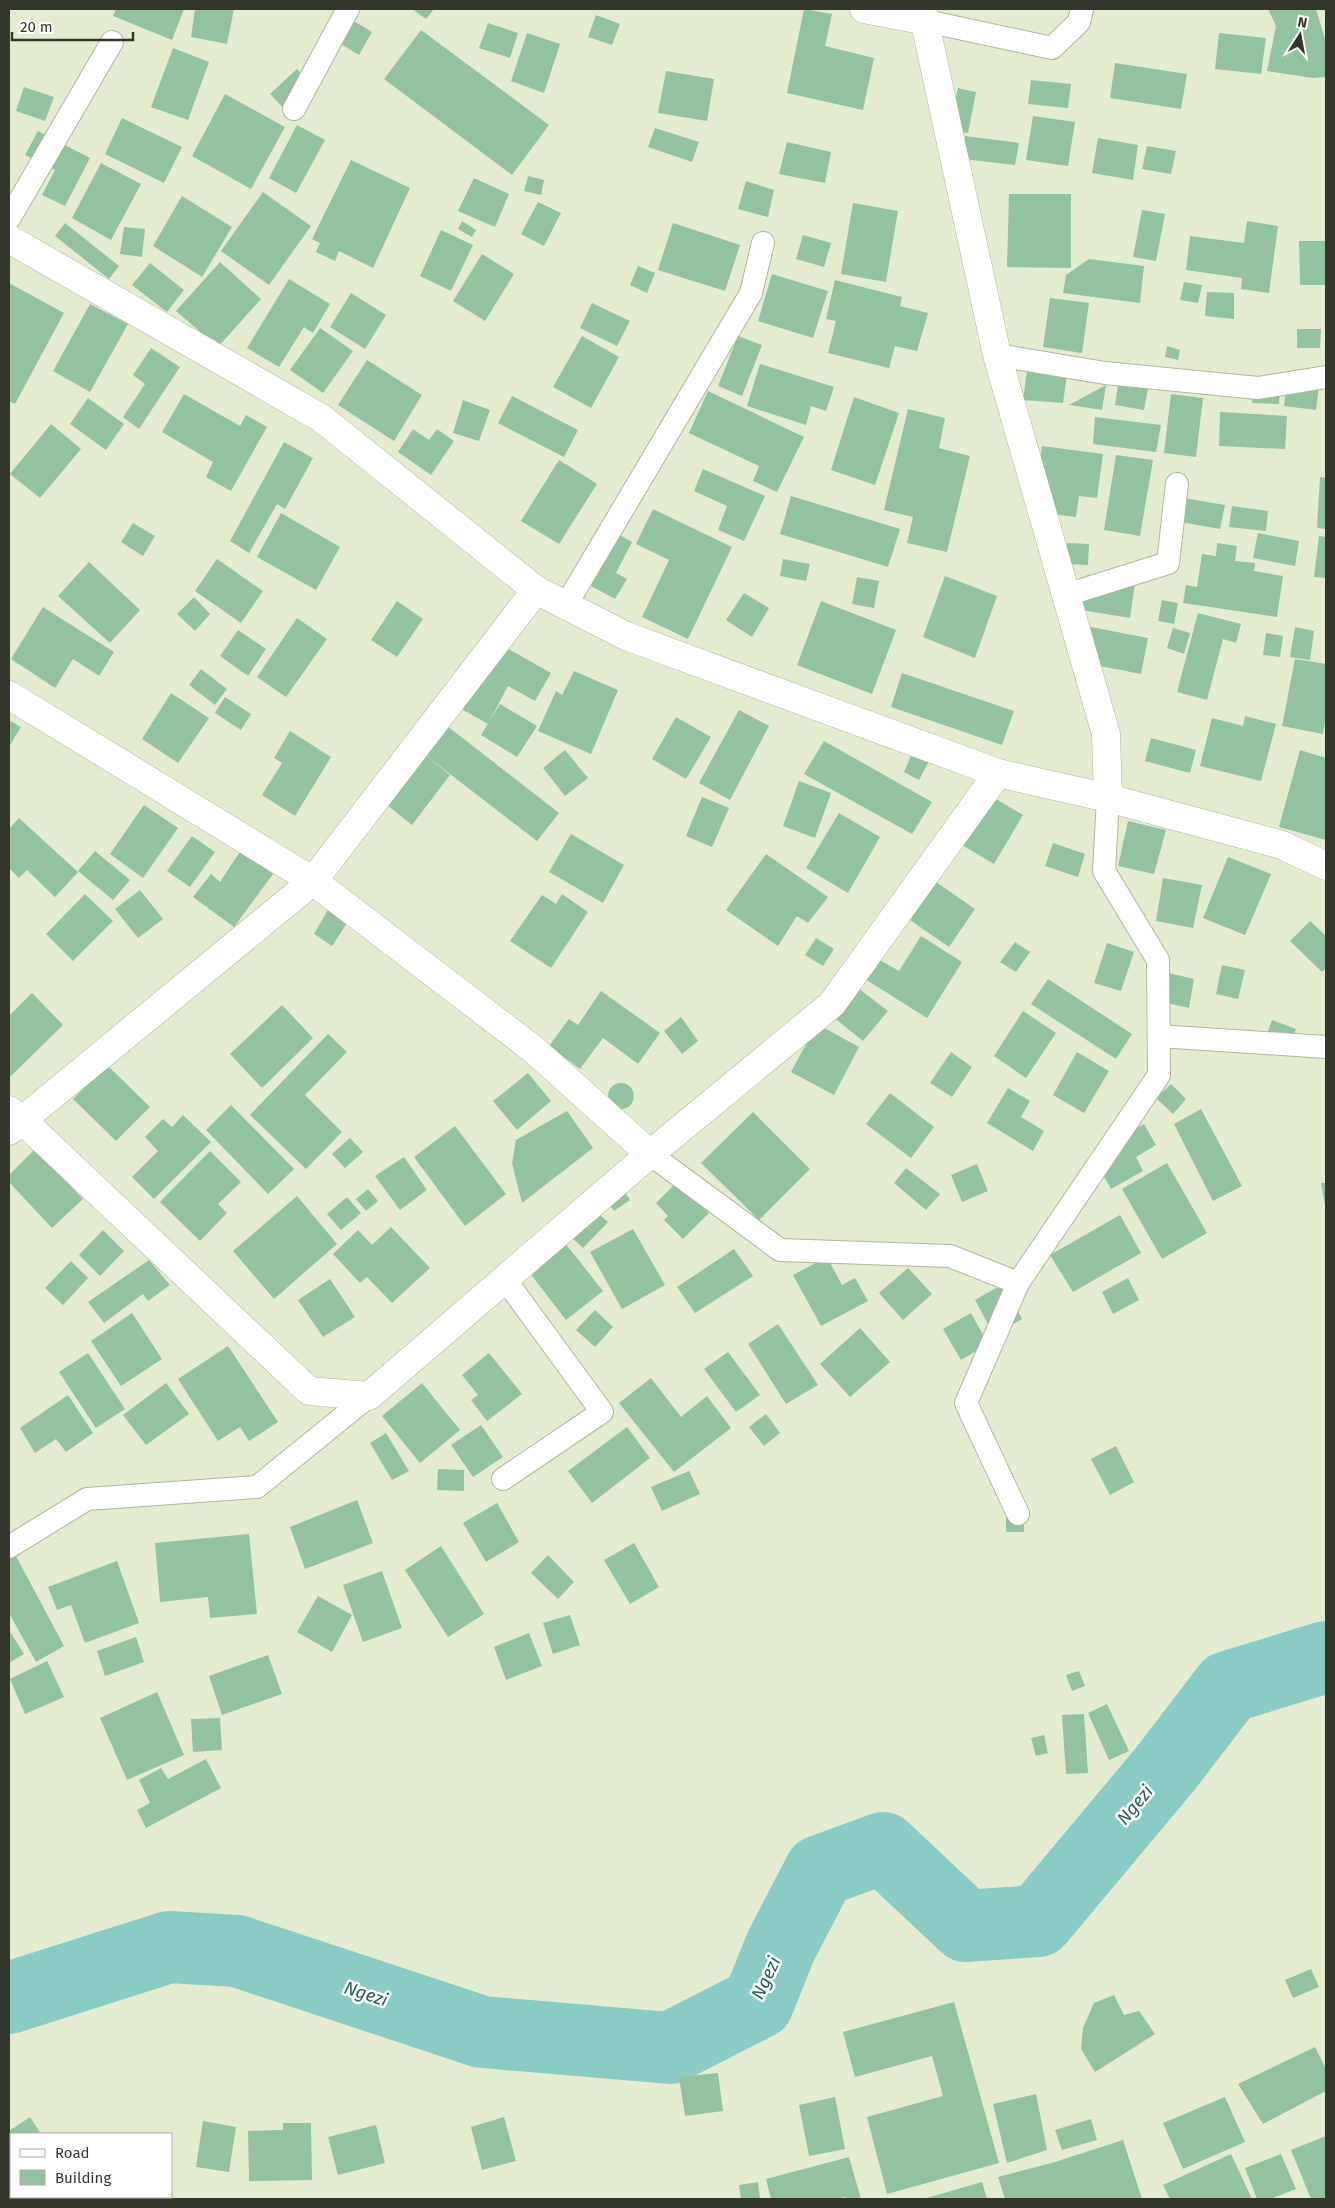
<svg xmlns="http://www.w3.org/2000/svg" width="1335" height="2208" font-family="'Fira Sans',sans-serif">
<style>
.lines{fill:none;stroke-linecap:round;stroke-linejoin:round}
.river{stroke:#89ccc6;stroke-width:72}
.building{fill:#92c2a0}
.lane-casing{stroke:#afb69c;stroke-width:24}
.street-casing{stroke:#afb69c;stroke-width:29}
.lane{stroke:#fff;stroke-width:22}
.street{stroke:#fff;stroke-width:28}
.labels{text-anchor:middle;stroke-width:5;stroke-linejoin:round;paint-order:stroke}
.water-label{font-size:18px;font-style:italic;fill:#255e5a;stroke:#fff}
</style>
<rect width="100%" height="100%" fill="#e4ecd0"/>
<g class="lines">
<polyline class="river" points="9,1998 169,1947 237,1951 482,2032 670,2048 758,2003 781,1946 820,1871 883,1848 966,1926 1038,1921 1166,1768 1228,1687 1326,1657"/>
</g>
<g class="building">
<polygon points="116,9 184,9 172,40 113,16"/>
<polygon points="195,9 234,9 227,44 191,37"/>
<polygon points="412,9 434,9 426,19"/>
<polygon points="804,9 832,14 825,46 874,58 863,110 787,93"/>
<polygon points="1268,9 1316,9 1326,42 1326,77 1313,78 1267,71 1276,26"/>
<polygon points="342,14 372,32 359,55 328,36"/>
<polygon points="596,15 620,24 612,45 588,37"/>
<polygon points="488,23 518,33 510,58 479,48"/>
<polygon points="421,30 549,125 512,175 384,79"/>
<polygon points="527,33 560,44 544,93 511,81"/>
<polygon points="1219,33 1266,38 1261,74 1215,69"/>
<polygon points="173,48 209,62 188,120 151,107"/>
<polygon points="1115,63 1187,74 1181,109 1110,98"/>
<polygon points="297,69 318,91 291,116 270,94"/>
<polygon points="666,71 714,79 707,121 658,113"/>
<polygon points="1031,80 1071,84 1068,108 1028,104"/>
<polygon points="24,87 54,97 45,121 16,111"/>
<polygon points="958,88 976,92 968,133 949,130"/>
<polygon points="225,94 285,127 251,189 192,156"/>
<polygon points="1033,116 1075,122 1068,166 1026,160"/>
<polygon points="122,118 182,147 164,183 105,154"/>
<polygon points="297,125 325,140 296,193 269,178"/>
<polygon points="655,128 699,142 692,162 648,147"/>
<polygon points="38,131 90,158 65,206 42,195 55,170 25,155"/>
<polygon points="965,136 1019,143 1015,165 963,159"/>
<polygon points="1098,138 1138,145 1133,180 1092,173"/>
<polygon points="787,142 831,152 825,183 779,174"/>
<polygon points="1147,146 1176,151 1171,174 1142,169"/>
<polygon points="351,160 410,188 373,268 339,251 335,261 316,252 320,243 312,239"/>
<polygon points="101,163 141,184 111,240 72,218"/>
<polygon points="528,176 544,180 541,195 524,191"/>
<polygon points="474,178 509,194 495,227 458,211"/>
<polygon points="746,181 774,190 768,217 738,209"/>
<polygon points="263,192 311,226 269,285 221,251"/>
<polygon points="1009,194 1071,194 1071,268 1007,267"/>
<polygon points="182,196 232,227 202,277 153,246"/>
<polygon points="538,202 561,213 544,246 521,234"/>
<polygon points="853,203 898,211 886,282 841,274"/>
<polygon points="1142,210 1165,214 1156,261 1133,257"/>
<polygon points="462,221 476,230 472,237 458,229"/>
<polygon points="1247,221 1278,226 1269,293 1241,289 1242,278 1186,270 1190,236 1244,243"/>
<polygon points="65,223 119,266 109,279 55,236"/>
<polygon points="673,223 740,245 725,291 658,270"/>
<polygon points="124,227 145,229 142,257 120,254"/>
<polygon points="441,230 473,245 451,291 420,276"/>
<polygon points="803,235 831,243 824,267 796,259"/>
<polygon points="1299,241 1326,241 1326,285 1300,285"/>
<polygon points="482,254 514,274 485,321 453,301"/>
<polygon points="1089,259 1144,266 1140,303 1063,293 1066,275"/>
<polygon points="220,262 261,299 218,347 176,311"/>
<polygon points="150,263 184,290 167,312 132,285"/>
<polygon points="638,266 655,273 647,293 630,285"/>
<polygon points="772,274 828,291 813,338 758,321"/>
<polygon points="289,279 330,304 313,333 304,327 279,367 247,348"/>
<polygon points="835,280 902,297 900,306 928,313 917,351 895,346 889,368 828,353 836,321 826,319"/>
<polygon points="1184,282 1202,285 1198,303 1180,300"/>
<polygon points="9,283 64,313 15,404 9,401"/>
<polygon points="1207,292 1234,293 1234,319 1205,316"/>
<polygon points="351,293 386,315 365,349 330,327"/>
<polygon points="1050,298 1089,303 1082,353 1043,347"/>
<polygon points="592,303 630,321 617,346 580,328"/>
<polygon points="90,304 128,324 90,392 53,371"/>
<polygon points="320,328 353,351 323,393 290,370"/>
<polygon points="1297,329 1321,329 1320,348 1297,348"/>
<polygon points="582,336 619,357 591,408 553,387"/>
<polygon points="738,336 762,345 742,396 718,386"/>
<polygon points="1167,346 1180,350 1178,360 1165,357"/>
<polygon points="151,348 180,367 139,429 123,417 145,384 133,375"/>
<polygon points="1029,356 1069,360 1063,403 1023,400"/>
<polygon points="367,360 422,395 394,441 338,405"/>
<polygon points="760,364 834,387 826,411 811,406 806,425 747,406"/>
<polygon points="1288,374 1320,378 1316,410 1284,406"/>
<polygon points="1119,378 1149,383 1144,410 1115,405"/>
<polygon points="1106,385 1102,410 1069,405"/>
<polygon points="1253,385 1280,386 1279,404 1252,403"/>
<polygon points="708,391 804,437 777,492 753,481 759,466 689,433"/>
<polygon points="184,394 240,426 246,415 267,427 231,491 206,477 213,462 162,432"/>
<polygon points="1171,394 1203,398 1196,457 1164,453"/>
<polygon points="512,396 578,430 564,457 498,423"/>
<polygon points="854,397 899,413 875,485 831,470"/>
<polygon points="88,398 124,424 106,450 70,424"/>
<polygon points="463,400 490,410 479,441 453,433"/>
<polygon points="908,409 945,418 939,448 970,456 947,552 907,543 913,517 884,510"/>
<polygon points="1220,412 1287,416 1285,449 1219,446"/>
<polygon points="1095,417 1161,425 1156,452 1093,444"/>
<polygon points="51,424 81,449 40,498 10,474"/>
<polygon points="413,429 429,440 437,429 454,441 431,475 398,452"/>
<polygon points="284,442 313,458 285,509 277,504 249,553 230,541"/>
<polygon points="1042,446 1103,454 1097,498 1079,496 1076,517 1042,513 1035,493"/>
<polygon points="1116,455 1153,460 1140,536 1104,530"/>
<polygon points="559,460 597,484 559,544 521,521"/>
<polygon points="703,469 765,496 744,541 718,530 727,506 694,491"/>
<polygon points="1320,477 1326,478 1326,529 1317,528"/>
<polygon points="791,496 900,529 888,567 780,534"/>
<polygon points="1173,496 1225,505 1220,529 1169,520"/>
<polygon points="1232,506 1268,511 1266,531 1229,527"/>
<polygon points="653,509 732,547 688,639 642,617 669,560 636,544"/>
<polygon points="281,513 340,547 316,590 257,557"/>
<polygon points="133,523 155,536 143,556 121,542"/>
<polygon points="600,524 632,542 616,573 627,579 615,599 571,575"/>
<polygon points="1258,533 1299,541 1295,566 1253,558"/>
<polygon points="1319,536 1326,537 1326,578 1314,577"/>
<polygon points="1067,543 1089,544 1088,565 1066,564"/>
<polygon points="1217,543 1237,546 1235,561 1255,563 1254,571 1283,576 1277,617 1183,603 1186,585 1197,587 1202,554 1216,556"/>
<polygon points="217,559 263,591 241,623 195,591"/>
<polygon points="783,559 810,564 806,581 780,576"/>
<polygon points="89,562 140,610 110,643 58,596"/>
<polygon points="1087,575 1135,583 1130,618 1081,610"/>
<polygon points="945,576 997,596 975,658 923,637"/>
<polygon points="857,577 879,581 874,608 852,604"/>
<polygon points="744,593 769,608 752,637 726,620"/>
<polygon points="194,597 210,614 195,631 177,614"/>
<polygon points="1162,600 1178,603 1174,624 1158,621"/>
<polygon points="397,601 423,619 397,657 371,640"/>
<polygon points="821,601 896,630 872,694 797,665"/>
<polygon points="43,607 114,652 99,676 73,659 55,688 11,659"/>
<polygon points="1198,613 1241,624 1236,643 1223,639 1207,700 1177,692"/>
<polygon points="297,618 327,639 286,697 257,677"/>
<polygon points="1086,626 1148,638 1141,674 1079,662"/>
<polygon points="1295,627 1314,631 1310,660 1290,657"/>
<polygon points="1173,628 1190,633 1184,654 1167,648"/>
<polygon points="238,630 266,649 248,676 220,656"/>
<polygon points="1266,633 1283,636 1280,657 1263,655"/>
<polygon points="489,638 551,673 535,701 508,686 488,724 453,704"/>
<polygon points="1295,659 1326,664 1326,715 1323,734 1282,726"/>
<polygon points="201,669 227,689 215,705 189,685"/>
<polygon points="574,671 618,690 591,754 538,731 556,691 562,695"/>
<polygon points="902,673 1014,711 1002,745 891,707"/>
<polygon points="171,693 209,718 178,763 142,739"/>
<polygon points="225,697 251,714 241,730 215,713"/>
<polygon points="500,704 537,726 517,757 481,735"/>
<polygon points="739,710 769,726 730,800 699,783"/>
<polygon points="1245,716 1276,724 1261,781 1200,766 1212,718 1243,726"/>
<polygon points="676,717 711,737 686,779 652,759"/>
<polygon points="9,720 21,727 10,745 9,744"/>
<polygon points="442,722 559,813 537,841 424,754 450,775 412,825 382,801"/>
<polygon points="290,731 331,757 295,816 262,795 282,763 274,758"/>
<polygon points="1151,738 1196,750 1190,773 1145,761"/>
<polygon points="824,741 932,802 912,834 804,774"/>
<polygon points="565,750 588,778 565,796 543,768"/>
<polygon points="1300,750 1326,758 1326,840 1279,827"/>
<polygon points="912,753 929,761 919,780 904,772"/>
<polygon points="799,781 831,793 815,838 783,826"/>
<polygon points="986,793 1023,815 994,864 957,842"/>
<polygon points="702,797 729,808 712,847 686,836"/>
<polygon points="144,805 178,828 143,878 110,854"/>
<polygon points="839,813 880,837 848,893 806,868"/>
<polygon points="19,818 78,872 55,897 27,870 19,878 9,868 9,829"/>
<polygon points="1128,821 1166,830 1154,874 1118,866"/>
<polygon points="571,834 624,865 603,903 549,872"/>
<polygon points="192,836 215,852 190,887 167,871"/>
<polygon points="1053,843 1085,854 1078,877 1045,866"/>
<polygon points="241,850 273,874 234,927 193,897 211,874 220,882"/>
<polygon points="95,851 130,880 113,900 78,871"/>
<polygon points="766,854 828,897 808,923 797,916 778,946 726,910"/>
<polygon points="1228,857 1271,874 1245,935 1203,918"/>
<polygon points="920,871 975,909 949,947 894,909"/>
<polygon points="1163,878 1202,885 1193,928 1156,921"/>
<polygon points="140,890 163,919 138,938 115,909"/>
<polygon points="85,894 113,921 73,961 46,934"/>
<polygon points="562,894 588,912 551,968 510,941 542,895 556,904"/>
<polygon points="329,908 349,920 332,946 314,934"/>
<polygon points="1310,921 1326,936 1326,968 1322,972 1290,941"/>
<polygon points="921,936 962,962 927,1018 865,979 878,959 899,971"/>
<polygon points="816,938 834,949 823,966 805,955"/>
<polygon points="1015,942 1030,952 1016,972 1000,962"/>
<polygon points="1107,943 1134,952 1121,991 1094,983"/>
<polygon points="1222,965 1245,970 1238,999 1216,994"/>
<polygon points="1160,971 1194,979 1189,1008 1153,1000"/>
<polygon points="845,978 888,1011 863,1041 822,1008"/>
<polygon points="1048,979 1132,1034 1116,1059 1031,1004"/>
<polygon points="601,991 660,1033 638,1064 603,1038 580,1069 549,1046 569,1019 578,1025"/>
<polygon points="32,993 63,1025 9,1078 9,1016"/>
<polygon points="282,1005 313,1038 262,1088 230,1054"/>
<polygon points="1023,1011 1056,1033 1026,1078 994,1056"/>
<polygon points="681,1017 698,1041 682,1054 664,1031"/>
<polygon points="1272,1020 1296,1029 1288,1051 1264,1042"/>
<polygon points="817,1024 859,1047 834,1095 791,1072"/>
<polygon points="328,1034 347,1052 305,1095 342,1132 306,1169 250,1115"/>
<polygon points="951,1052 972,1067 952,1097 930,1083"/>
<polygon points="1077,1052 1109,1071 1084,1113 1053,1095"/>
<polygon points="107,1065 150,1107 116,1141 73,1099"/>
<polygon points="528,1073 551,1101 517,1130 493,1101"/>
<circle cx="621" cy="1096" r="13"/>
<polygon points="1171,1084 1186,1099 1173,1114 1156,1098"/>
<polygon points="1008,1088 1030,1101 1021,1117 1044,1131 1033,1151 987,1123"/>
<polygon points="890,1093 934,1127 911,1158 866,1124"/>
<polygon points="231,1105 294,1169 268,1194 206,1130"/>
<polygon points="1201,1109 1242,1186 1213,1201 1174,1124"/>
<polygon points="567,1111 593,1148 522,1203 512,1163 516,1140"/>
<polygon points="753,1112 810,1169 759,1220 701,1163"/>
<polygon points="183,1115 211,1142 154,1199 132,1177 158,1151 145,1137 163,1119 172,1127"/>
<polygon points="1144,1124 1156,1145 1136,1157 1143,1171 1111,1189 1091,1154"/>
<polygon points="455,1126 506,1194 465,1226 414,1157"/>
<polygon points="350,1138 363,1152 345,1168 332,1154"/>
<polygon points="35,1149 83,1199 52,1228 9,1182 9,1175"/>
<polygon points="210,1151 241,1182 218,1204 227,1213 200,1241 160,1202"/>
<polygon points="404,1157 427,1190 400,1210 375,1176"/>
<polygon points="1167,1163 1207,1233 1162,1259 1122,1189"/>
<polygon points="977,1164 988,1191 962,1202 951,1175"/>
<polygon points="906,1168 940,1194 926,1210 894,1183"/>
<polygon points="616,1178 630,1200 614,1211 600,1189"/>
<polygon points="678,1181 709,1213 683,1239 664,1220 668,1216 656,1203"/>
<polygon points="1321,1183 1326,1183 1326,1206 1325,1206"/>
<polygon points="368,1189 378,1201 366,1211 356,1199"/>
<polygon points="297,1196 337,1244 274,1299 233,1251"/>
<polygon points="347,1197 361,1213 341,1230 327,1214"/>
<polygon points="593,1209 608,1222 583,1248 568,1234"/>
<polygon points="1120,1215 1141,1253 1073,1292 1050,1255"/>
<polygon points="391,1227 430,1268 392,1303 367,1277 360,1283 333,1254 358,1230 372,1245"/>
<polygon points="633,1229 665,1285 622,1309 590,1252"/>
<polygon points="103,1230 124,1251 100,1276 79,1255"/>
<polygon points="565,1243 603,1291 566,1320 529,1272"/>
<polygon points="734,1249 753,1276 695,1313 677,1287"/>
<polygon points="827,1257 842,1285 855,1278 868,1301 821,1326 793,1275"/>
<polygon points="149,1260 170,1285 148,1301 143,1294 104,1323 88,1302"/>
<polygon points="71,1261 88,1278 63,1305 45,1288"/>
<polygon points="908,1268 932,1294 903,1320 879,1293"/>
<polygon points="1128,1278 1139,1300 1113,1314 1102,1292"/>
<polygon points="330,1279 355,1317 323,1337 298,1300"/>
<polygon points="1003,1284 1022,1319 994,1335 975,1300"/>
<polygon points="595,1310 613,1327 595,1347 576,1330"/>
<polygon points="132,1313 162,1359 121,1386 91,1341"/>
<polygon points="971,1313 988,1344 961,1360 943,1329"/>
<polygon points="778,1324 818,1385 786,1404 748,1344"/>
<polygon points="860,1328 890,1362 850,1397 820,1364"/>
<polygon points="228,1346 278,1422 249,1441 240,1427 218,1441 178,1379"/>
<polygon points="728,1352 760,1395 736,1412 704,1369"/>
<polygon points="88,1353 125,1409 96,1428 59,1372"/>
<polygon points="489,1353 522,1394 487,1421 471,1400 478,1395 462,1375"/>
<polygon points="651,1378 681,1417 707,1396 731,1428 674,1472 619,1403"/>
<polygon points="166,1383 189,1414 146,1445 123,1415"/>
<polygon points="422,1383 460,1430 420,1463 382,1416"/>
<polygon points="68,1395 93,1433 66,1452 56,1439 35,1453 20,1428"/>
<polygon points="766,1414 780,1433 764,1446 749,1427"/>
<polygon points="481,1425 503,1457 473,1477 451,1445"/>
<polygon points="627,1427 650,1458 592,1503 568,1471"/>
<polygon points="386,1433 409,1471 392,1480 370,1443"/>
<polygon points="1116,1446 1134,1482 1110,1495 1091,1459"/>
<polygon points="438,1469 464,1470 464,1491 437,1490"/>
<polygon points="689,1471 700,1494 662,1511 651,1487"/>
<polygon points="357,1500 373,1543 305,1569 290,1527"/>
<polygon points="497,1503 519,1542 486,1562 463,1523"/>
<rect x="1006" y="1509" width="18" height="23"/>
<polygon points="249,1534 257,1614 210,1618 208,1597 160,1602 155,1543"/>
<polygon points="9,1543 64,1646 36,1662 9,1613"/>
<polygon points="634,1543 659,1587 630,1604 604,1560"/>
<polygon points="441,1546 484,1614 448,1637 405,1570"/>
<polygon points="548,1555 574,1582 558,1599 531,1573"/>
<polygon points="117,1561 139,1623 85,1643 71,1605 57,1610 48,1587"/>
<polygon points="382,1571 402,1628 363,1642 343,1585"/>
<polygon points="318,1596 352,1615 332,1652 297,1632"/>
<polygon points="570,1615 580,1645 553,1654 543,1623"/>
<polygon points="9,1630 24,1654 9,1663"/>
<polygon points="529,1633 542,1666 506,1680 494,1647"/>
<polygon points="136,1637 144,1662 105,1676 97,1651"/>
<polygon points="268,1655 282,1694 222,1715 209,1676"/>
<polygon points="47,1661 64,1697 25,1714 10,1679"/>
<polygon points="1079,1671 1085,1686 1072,1691 1066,1675"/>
<polygon points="157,1692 184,1755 127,1780 100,1718"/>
<polygon points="1107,1704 1129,1751 1109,1760 1088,1713"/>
<polygon points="1084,1714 1088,1773 1066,1774 1062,1715"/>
<polygon points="220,1718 222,1750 193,1752 191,1719"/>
<polygon points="1044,1735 1048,1753 1036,1756 1031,1738"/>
<polygon points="206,1759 221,1788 146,1828 137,1810 150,1803 139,1780 161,1768 168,1779"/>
<polygon points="1311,1969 1319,1987 1293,1998 1285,1980"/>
<polygon points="1114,1995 1124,2015 1139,2011 1155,2034 1095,2072 1081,2049 1083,2028 1094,2003"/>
<polygon points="954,2002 999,2163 887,2194 867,2117 943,2096 932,2056 855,2077 843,2032"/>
<polygon points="1315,2047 1326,2069 1326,2091 1263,2124 1238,2084"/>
<polygon points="718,2073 723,2111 685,2116 679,2077"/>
<polygon points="1036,2094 1047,2150 1007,2163 993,2104"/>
<polygon points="835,2097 845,2149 809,2156 799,2105"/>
<polygon points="1225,2097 1245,2142 1183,2169 1163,2123"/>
<polygon points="30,2117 41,2134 11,2134 11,2166 9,2167 9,2131"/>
<polygon points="504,2117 516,2161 482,2170 471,2127"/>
<polygon points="1091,2119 1097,2140 1062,2150 1055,2130"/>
<polygon points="203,2121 236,2127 229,2172 196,2167"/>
<polygon points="283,2123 311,2123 312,2180 249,2181 248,2131 283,2130"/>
<polygon points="376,2125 385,2163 338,2175 328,2137"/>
<polygon points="1326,2136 1326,2199 1311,2199 1291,2150"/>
<polygon points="1123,2140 1142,2199 1005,2199 998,2177 1055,2162"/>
<polygon points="1231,2154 1252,2199 1170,2199 1163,2185"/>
<polygon points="1281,2154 1296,2189 1270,2199 1257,2199 1245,2168"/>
<polygon points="849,2157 861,2199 845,2199 845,2197 837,2199 771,2199 766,2179"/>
<polygon points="758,2182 760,2199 741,2199 739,2185"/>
<polygon points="982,2182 987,2199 923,2199"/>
</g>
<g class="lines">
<g class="lane-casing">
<g id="lane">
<polyline points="926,21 1052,48 1079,22 1082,9"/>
<polyline points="294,109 348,9"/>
<polyline points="9,219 112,42"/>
<polyline points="997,355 1105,373 1258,388 1326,377"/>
<polyline points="1066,595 1168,563 1177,484"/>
<polyline points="566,605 751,293 763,243"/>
<polyline points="1159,1036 1326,1047"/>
<polyline points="650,1154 780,1250 950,1256 1018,1283"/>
<polyline points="503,1479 602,1412 504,1278"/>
<polyline points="1018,1514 966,1403 1018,1283 1159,1075 1158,960 1104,871 1108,798"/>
<polyline points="9,1547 87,1499 257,1487 369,1396"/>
</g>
</g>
<g class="street-casing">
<g id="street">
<polyline points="864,9 926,21"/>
<polyline points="922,9 997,355 1106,734 1108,798"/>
<polyline points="9,239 321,418 536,590 626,636 998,773 1108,798 1282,845 1326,866"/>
<polyline points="9,695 313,881 533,1049 650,1154"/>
<polyline points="9,1110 21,1119 309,1391 369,1396 650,1154 832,1004 998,773"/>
<polyline points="9,1131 313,881 536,590"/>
</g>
</g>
<use href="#lane" class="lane"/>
<use href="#street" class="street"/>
</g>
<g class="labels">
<g class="water-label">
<text transform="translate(1135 1805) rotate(-50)" y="6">Ngezi</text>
<text transform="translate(766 1978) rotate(-65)" y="6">Ngezi</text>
<text transform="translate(366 1994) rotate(18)" y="6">Ngezi</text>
</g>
</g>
<rect width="1335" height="2208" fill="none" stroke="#33362b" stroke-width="20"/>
<rect x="10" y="2133" width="162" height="65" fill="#ffffff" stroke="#adafaa"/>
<rect x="20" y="2149" width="25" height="8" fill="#ffffff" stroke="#adafaa"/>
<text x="55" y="2158" font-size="15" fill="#33362b">Road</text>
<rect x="20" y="2170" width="25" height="15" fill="#92c2a0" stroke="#adafaa"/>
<text x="55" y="2183" font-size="15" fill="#33362b">Building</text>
<g transform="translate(1300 35) rotate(11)" stroke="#ffffff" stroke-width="4" paint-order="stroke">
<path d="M0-4L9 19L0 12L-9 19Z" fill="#33362b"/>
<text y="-8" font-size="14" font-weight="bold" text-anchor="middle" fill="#33362b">N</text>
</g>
<path d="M12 32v8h121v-8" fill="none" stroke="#33362b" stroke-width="2.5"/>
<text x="20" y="32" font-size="15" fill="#33362b" stroke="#ffffff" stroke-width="4" paint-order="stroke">20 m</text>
</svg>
